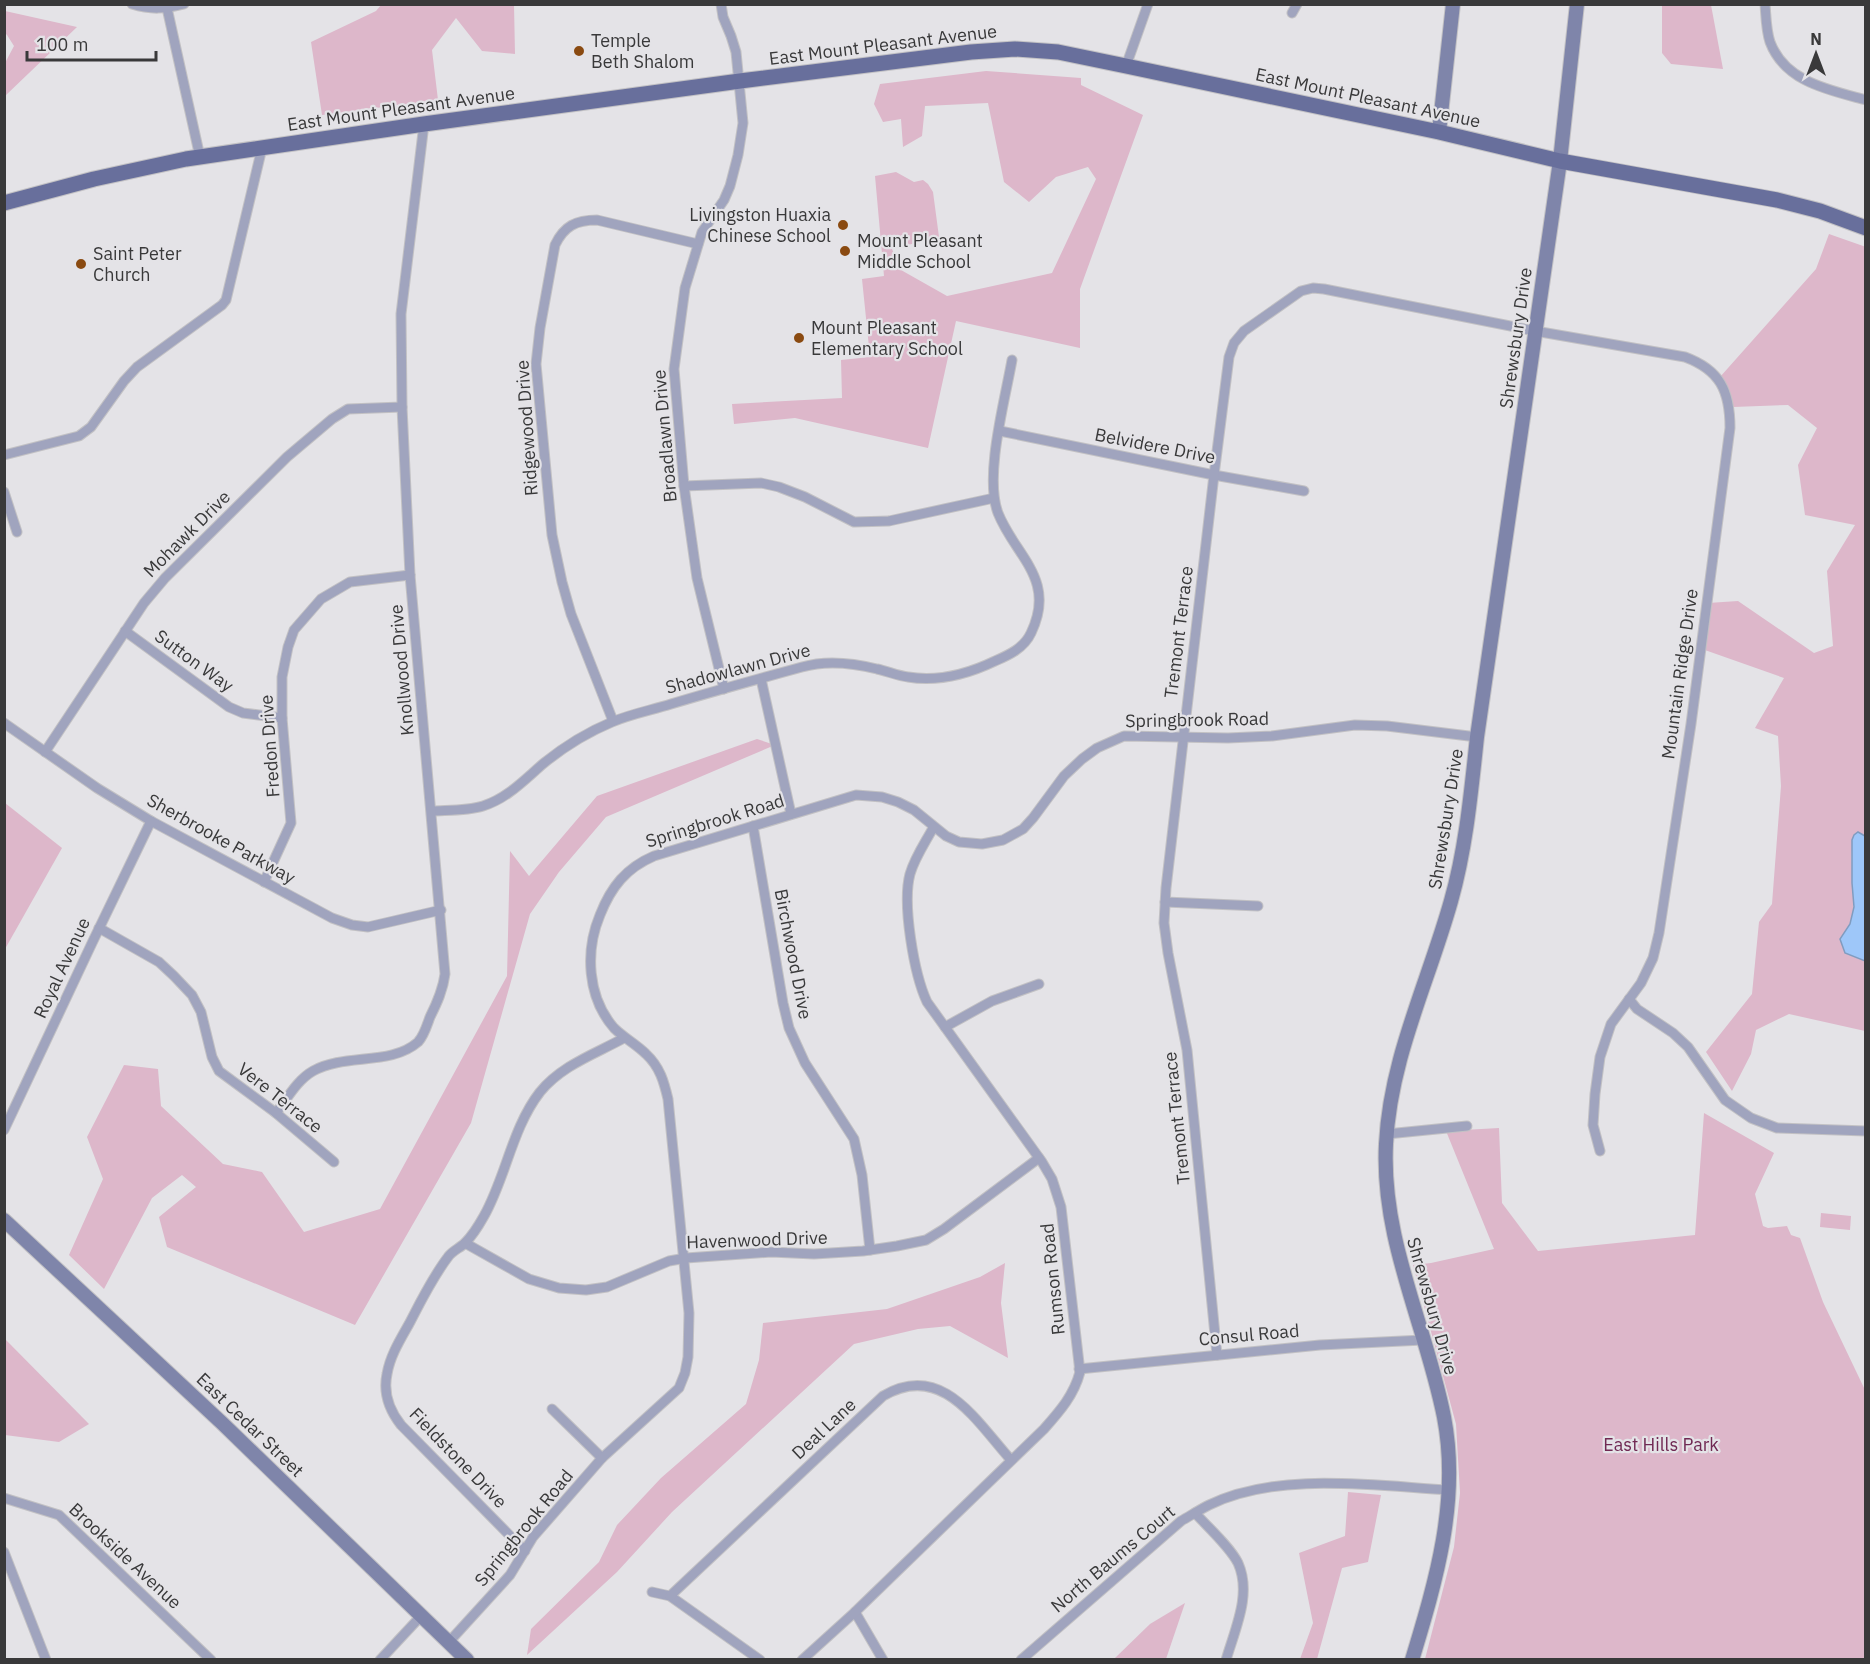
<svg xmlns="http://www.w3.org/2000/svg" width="1870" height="1664" font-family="'IBM Plex Sans',sans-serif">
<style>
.green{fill:#ddb7ca}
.water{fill:#9ec7f9;stroke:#809cc0;stroke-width:1.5}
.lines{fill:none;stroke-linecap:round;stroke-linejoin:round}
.street-casing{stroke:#c2c1c4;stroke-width:11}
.secondary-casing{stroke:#c2c1c4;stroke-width:16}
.primary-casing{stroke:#c2c1c4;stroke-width:17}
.street{stroke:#a0a4be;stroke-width:9}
.secondary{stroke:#7f85aa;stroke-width:14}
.primary{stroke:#686f9c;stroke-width:15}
.poi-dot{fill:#8a4a11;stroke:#e4e3e7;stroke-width:2}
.labels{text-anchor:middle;stroke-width:4.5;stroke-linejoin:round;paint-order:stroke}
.poi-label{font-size:18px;fill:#39393a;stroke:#e4e3e7;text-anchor:start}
.street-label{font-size:18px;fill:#39393a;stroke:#e4e3e7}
.park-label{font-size:18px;fill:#702953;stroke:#e4e3e7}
</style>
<rect width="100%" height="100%" fill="#e4e3e7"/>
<g class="green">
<polygon points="381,5 514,5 515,54 482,51 456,18 432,50 438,100 322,115 311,42 376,11"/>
<polygon points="1662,5 1711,5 1723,69 1671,64 1662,53"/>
<polygon points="5,11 77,27 5,96 5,63 14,46 7,35 5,33"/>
<polygon points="986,71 1081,78 1081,85 1143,115 1080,289 1080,348 956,321 928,448 795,418 734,424 732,404 842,398 841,360 870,357 862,279 884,276 875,176 896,172 914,182 923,180 928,184 933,192 939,237 892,249 901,270 947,296 1052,273 1096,179 1088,167 1056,177 1029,202 1004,182 988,103 925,106 922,136 903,147 901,119 883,122 874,104 880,84"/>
<path d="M1829,234L1866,247V836L1858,832C1843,852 1861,899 1850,924C1848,929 1843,934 1840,939L1845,953L1865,961V1031L1789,1014L1756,1030L1751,1054L1732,1091L1706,1052L1752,994L1759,922L1772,904L1781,786L1778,736L1755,728L1784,678L1702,649L1708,603L1738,601L1814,653L1833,646L1827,571L1855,525L1805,515L1798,465L1817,428L1788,405L1733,407L1720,377L1816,269Z"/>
<polygon points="757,739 775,745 606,817 559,872 530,914 471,1123 355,1325 167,1247 159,1217 196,1187 182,1175 152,1198 104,1289 69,1255 103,1179 87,1137 124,1065 158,1069 161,1106 223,1164 262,1172 304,1232 380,1209 507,976 510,851 529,876 597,796"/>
<polygon points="5,803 62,848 5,949"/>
<polygon points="1704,1113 1774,1153 1755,1194 1763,1226 1768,1228 1787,1226 1791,1235 1800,1238 1823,1302 1865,1390 1865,1659 1425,1659 1454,1547 1460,1493 1456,1424 1413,1265 1431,1263 1494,1249 1446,1131 1499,1128 1502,1203 1538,1251 1695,1235"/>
<polygon points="1821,1213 1851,1216 1850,1230 1820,1227"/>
<polygon points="1005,1263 1001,1303 1008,1358 950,1326 918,1329 854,1344 672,1512 617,1572 527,1655 531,1629 599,1562 617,1525 661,1478 746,1404 759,1360 763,1323 887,1309 980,1277"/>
<polygon points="4,1339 5,1339 89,1424 59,1442 5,1435"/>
<polygon points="1348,1492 1381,1495 1368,1562 1342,1568 1317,1659 1300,1659 1313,1623 1299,1553 1345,1536"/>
<polygon points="1185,1603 1166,1659 1114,1659 1150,1624"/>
</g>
<polygon class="water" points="1858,832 1865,836 1865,961 1845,953 1840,939 1850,924 1854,907 1852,883 1852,840 1854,835"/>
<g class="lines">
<g class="street-casing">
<g id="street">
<path d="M132,4C151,10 165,9 184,4"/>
<polyline points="721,4 723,17 731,36 736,52 743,123 738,155 730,186 724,200 702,232 685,288 674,369 684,486 697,578 724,689"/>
<path d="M1765,4C1766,16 1766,30 1770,42C1785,82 1829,90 1866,100"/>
<polyline points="167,8 200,157"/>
<polyline points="1292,13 1297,4"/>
<polyline points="1126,66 1148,4"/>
<polyline points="1000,431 1214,475 1304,491"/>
<polyline points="4,455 79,436 91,427 124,381 137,367 222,305 226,300 262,148"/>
<polyline points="684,486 761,483 779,487 805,497 854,522 889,521 994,498"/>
<polyline points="4,492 17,532"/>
<polyline points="125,631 229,707 243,713 282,718"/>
<polyline points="761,679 791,814"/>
<path d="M613,721L571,614L562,582L552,535L536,364L540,328L555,245C564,226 576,220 597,220L698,244"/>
<polyline points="4,723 97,788 151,821 332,918 352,925 368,927 441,910"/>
<polyline points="45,752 144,603 165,578 287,457 332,419 348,409 402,407"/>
<path d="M432,811C448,810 467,811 483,806C508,798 525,779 544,763C565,746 588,732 612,722C631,714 652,710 671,704C714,691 758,679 802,667C826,660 853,663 877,669C887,671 898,676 908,677C938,682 968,674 995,661C1009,655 1024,648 1031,633C1057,579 1015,556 998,513C984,476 1005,400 1012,360"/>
<polyline points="753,826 783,1003 789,1028 805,1063 854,1139 862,1175 870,1250"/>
<polyline points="264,882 291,823 282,718 282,677 288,647 294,630 321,599 350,582 410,575"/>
<polyline points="1165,902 1258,906"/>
<polyline points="99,928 159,962 174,976 192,995 201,1012 212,1057 219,1071 276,1113 334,1162"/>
<polyline points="1629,999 1637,1009 1673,1033 1688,1047 1725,1100 1751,1118 1777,1128 1866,1131"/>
<polyline points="945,1027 992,1001 1039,984"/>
<path d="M276,1113C287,1099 297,1080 313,1071C345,1053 391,1066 418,1042C424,1036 427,1025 430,1017C437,1003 443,990 445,974L410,575L402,407L401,314L424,124"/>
<polyline points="4,1130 92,943 151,821"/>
<polyline points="1387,1134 1467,1126"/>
<polyline points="465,1243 529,1279 559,1288 586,1290 607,1287 669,1261 686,1258 771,1252 814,1254 863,1251 897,1246 926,1240 944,1229 1039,1158"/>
<path d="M1217,1355L1187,1050L1168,953L1164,923L1166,888L1214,475L1229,357L1234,343L1244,331L1301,291L1313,288L1324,289L1535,331L1685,357C1720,370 1730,391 1730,428L1691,724L1659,933L1653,958L1641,983L1611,1024L1600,1057L1595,1094L1593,1125L1600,1151"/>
<polyline points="1079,1369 1320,1345 1423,1340"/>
<polyline points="552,1409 602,1458"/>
<polyline points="4,1498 59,1515 211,1660"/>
<path d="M1195,1513C1208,1527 1230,1547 1238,1563C1252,1594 1235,1629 1226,1660"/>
<path d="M525,1551L401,1425C390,1411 383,1393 387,1374C390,1356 400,1340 409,1324C421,1301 432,1278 448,1257C452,1251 460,1248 465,1243C472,1236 479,1225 484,1216C506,1177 512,1128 540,1092C562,1065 595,1054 624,1038"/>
<polyline points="4,1552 46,1660"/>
<polyline points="652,1592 670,1596 760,1660"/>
<path d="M670,1596L883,1396C942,1361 976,1421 1011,1460"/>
<polyline points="855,1612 883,1660"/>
<path d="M448,1643L510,1575L533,1537L602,1458L679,1388L685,1373L688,1357L689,1313L668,1099C664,1082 660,1067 646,1054C636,1044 624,1038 614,1028C587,997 585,951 600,915C611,887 626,868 654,856L856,795L882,797L898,802L914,810L946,836L959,842L982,844L1003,840L1023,829L1033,818L1064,776L1082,759L1097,748L1124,736L1228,738L1272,736L1355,725L1387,726L1477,737"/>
<polyline points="380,1660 421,1616"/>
<path d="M802,1660L855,1612L1044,1429C1060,1411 1074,1395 1080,1372L1061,1207L1052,1179L1042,1162L927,1002C914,974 902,904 910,874C915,857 925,843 933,828"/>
<path d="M1021,1660L1181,1521C1190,1516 1199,1510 1209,1505C1278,1471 1375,1486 1450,1490"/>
</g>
</g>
<g class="secondary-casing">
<g id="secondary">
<polyline points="1439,132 1453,4"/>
<polyline points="4,1220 222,1423 467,1660"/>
<path d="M1412,1660C1436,1581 1460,1500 1444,1417C1426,1325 1381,1240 1386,1144C1390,1059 1428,983 1451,901C1466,848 1471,793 1477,737L1560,161L1577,4"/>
</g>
</g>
<g class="primary-casing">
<polyline id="primary" points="4,203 94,179 186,159 424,124 740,81 971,52 1015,49 1058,52 1126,66 1439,132 1560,161 1777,200 1820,211 1866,228"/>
</g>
<use href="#street" class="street"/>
<use href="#secondary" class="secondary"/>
<use href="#primary" class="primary"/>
</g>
<g class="poi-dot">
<circle cx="579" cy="51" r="6"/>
<circle cx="843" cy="225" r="6"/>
<circle cx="845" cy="251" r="6"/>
<circle cx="81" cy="264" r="6"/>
<circle cx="799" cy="338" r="6"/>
</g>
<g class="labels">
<g class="poi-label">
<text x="591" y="47">Temple<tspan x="591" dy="21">Beth Shalom</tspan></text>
<text x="831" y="221" text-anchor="end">Livingston Huaxia<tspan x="831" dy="21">Chinese School</tspan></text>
<text x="857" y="247">Mount Pleasant<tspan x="857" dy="21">Middle School</tspan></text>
<text x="93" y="260">Saint Peter<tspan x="93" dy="21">Church</tspan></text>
<text x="811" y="334">Mount Pleasant<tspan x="811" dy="21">Elementary School</tspan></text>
</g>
<g class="street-label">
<text transform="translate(883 45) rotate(-7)" y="6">East Mount Pleasant Avenue</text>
<text transform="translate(1368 98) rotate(12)" y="6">East Mount Pleasant Avenue</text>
<text transform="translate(401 109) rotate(-8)" y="6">East Mount Pleasant Avenue</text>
<text transform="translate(1516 338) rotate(-82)" y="6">Shrewsbury Drive</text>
<text transform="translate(527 428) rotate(-94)" y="6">Ridgewood Drive</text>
<text transform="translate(665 436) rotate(-95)" y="6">Broadlawn Drive</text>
<text transform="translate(1155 446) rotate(11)" y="6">Belvidere Drive</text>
<text transform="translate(187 534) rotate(-45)" y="6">Mohawk Drive</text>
<text transform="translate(1179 632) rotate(-83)" y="6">Tremont Terrace</text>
<text transform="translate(194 661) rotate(36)" y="6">Sutton Way</text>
<text transform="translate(738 669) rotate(-15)" y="6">Shadowlawn Drive</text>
<text transform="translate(402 670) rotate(-95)" y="6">Knollwood Drive</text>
<text transform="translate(1680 674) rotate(-82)" y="6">Mountain Ridge Drive</text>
<text transform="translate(1197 720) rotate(-1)" y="6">Springbrook Road</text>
<text transform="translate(270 746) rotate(-94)" y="6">Fredon Drive</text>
<text transform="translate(1446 819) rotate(-81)" y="6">Shrewsbury Drive</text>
<text transform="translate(715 821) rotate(-17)" y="6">Springbrook Road</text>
<text transform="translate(221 839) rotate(29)" y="6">Sherbrooke Parkway</text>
<text transform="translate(793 954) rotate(79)" y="6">Birchwood Drive</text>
<text transform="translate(62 968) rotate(-65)" y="6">Royal Avenue</text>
<text transform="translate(280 1098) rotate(38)" y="6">Vere Terrace</text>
<text transform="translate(1177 1118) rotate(-96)" y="6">Tremont Terrace</text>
<text transform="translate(757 1240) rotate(-2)" y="6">Havenwood Drive</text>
<text transform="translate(1053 1279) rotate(-96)" y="6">Rumson Road</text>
<text transform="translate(1432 1306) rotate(74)" y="6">Shrewsbury Drive</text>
<text transform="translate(1249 1335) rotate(-5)" y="6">Consul Road</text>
<text transform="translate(250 1425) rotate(44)" y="6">East Cedar Street</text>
<text transform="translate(824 1429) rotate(-43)" y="6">Deal Lane</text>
<text transform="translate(458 1458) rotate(46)" y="6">Fieldstone Drive</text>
<text transform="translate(524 1528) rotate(-51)" y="6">Springbrook Road</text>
<text transform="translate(125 1556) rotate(43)" y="6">Brookside Avenue</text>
<text transform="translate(1113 1559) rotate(-40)" y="6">North Baums Court</text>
</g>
<g class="park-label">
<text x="1661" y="1451">East Hills Park</text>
</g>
</g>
<rect width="1870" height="1664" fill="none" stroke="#39393a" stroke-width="12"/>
<g transform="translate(1816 54)" stroke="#e4e3e7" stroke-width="4.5" paint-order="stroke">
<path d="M0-4.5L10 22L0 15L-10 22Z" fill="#39393a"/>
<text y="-9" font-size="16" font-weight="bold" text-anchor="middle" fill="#39393a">N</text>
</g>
<path d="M27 51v9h129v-9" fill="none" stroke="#39393a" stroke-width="3"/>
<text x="36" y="51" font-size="18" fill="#39393a" stroke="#e4e3e7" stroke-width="4.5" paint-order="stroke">100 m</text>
</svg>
